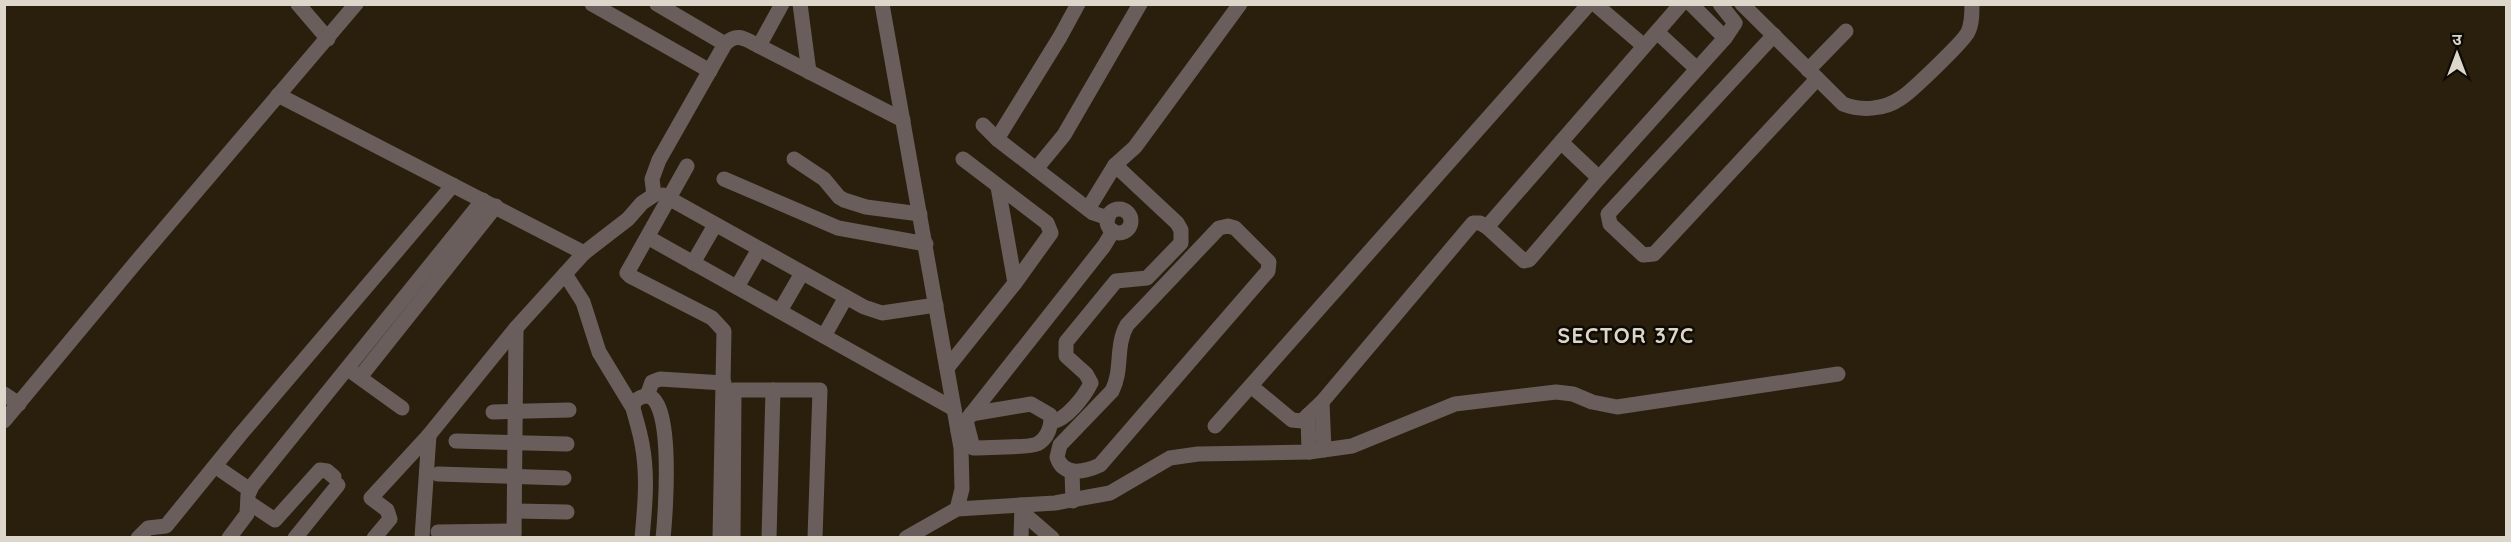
<svg xmlns="http://www.w3.org/2000/svg" width="2511" height="542" font-family="Quicksand,'Noto Sans Devanagari',sans-serif">
<style>
.lines{fill:none;stroke-linecap:round;stroke-linejoin:round}
.minor{stroke:#6a5e5d;stroke-width:15}
.labels{text-anchor:middle;stroke-width:5;stroke-linejoin:round;paint-order:stroke}
.district-label{font-size:21px;font-weight:bold;letter-spacing:1.5px;fill:#ddd6ca;stroke:#0e0a04}
</style>
<rect width="100%" height="100%" fill="#2a1f0c"/>
<g class="lines">
<g class="minor">
<polyline points="298,4 328,39"/>
<polyline points="592,4 710,71"/>
<polyline points="657,4 725,44"/>
<polyline points="800,4 809,72"/>
<polyline points="882,4 961,448 962,489 957,509"/>
<polyline points="1595,4 1644,46"/>
<polyline points="1720,4 1735,23 1725,38"/>
<path d="M1742,4L1843,104C1861,111 1884,110 1901,98C1911,92 1964,41 1968,32C1972,24 1972,14 1972,4"/>
<polyline points="1657,32 1697,69"/>
<polyline points="1774,35 1608,214 1610,224 1643,255 1654,254 1817,79"/>
<polyline points="759,46 903,120"/>
<polyline points="1808,70 1846,31"/>
<polyline points="278,95 584,253"/>
<polyline points="983,125 997,139 1093,213 1108,218"/>
<polyline points="997,139 1060,37 1078,4"/>
<polyline points="1561,142 1599,178"/>
<polyline points="794,159 824,179 839,197 844,200 866,207 920,214"/>
<polyline points="687,166 627,273 630,276 712,318 724,331 720,538"/>
<polyline points="1036,169 1064,135 1140,4"/>
<polyline points="724,179 838,228 926,244"/>
<polyline points="998,187 1015,283"/>
<polyline points="663,195 864,307 882,313 936,305"/>
<polyline points="1088,209 1115,165 1135,147 1240,4"/>
<circle cx="1119" cy="221" r="12"/>
<path d="M1228,226L1235,228L1269,262L1268,271L1100,465C1085,472 1063,477 1057,457L1060,445L1112,391C1123,370 1115,346 1127,325L1219,228Z"/>
<polyline points="1487,227 1681,4"/>
<polyline points="649,238 954,409"/>
<polyline points="693,263 715,225"/>
<polyline points="565,274 583,302 599,352 633,408"/>
<polyline points="737,287 759,249"/>
<polyline points="780,311 802,273"/>
<polyline points="824,336 846,297"/>
<polyline points="947,368 1015,283 1051,233 1047,223 963,159"/>
<polyline points="352,372 402,408"/>
<polyline points="360,377 496,206"/>
<polyline points="1251,386 1292,420 1302,421 1322,402 1473,223 1480,223 1487,227 1524,261 1529,260 1599,178 1725,38 1691,4"/>
<polyline points="4,394 19,404"/>
<polyline points="647,396 652,382 660,379 724,383"/>
<polyline points="1322,402 1324,450"/>
<polyline points="493,412 569,410"/>
<polyline points="1308,415 1309,452"/>
<polyline points="4,421 137,261 356,4"/>
<path d="M966,421L973,448C985,447 1028,448 1037,444C1047,439 1053,425 1050,415L1031,404L971,414"/>
<path d="M1052,422C1067,419 1084,397 1091,383L1086,374L1066,356V342L1116,281L1147,278L1181,243V230L1177,223L1115,165"/>
<polyline points="1215,426 1589,4"/>
<polyline points="958,431 1104,246 1113,231"/>
<polyline points="456,441 567,444"/>
<polyline points="215,466 250,490"/>
<polyline points="1072,472 1073,501"/>
<polyline points="438,474 564,478"/>
<polyline points="248,502 275,520 320,470 327,471 334,477"/>
<polyline points="515,511 567,512"/>
<polyline points="1022,512 1052,538"/>
<polyline points="438,532 514,531"/>
<polyline points="138,538 148,528 166,526 240,435 453,185"/>
<polyline points="229,538 247,514 248,495 252,486 483,200"/>
<polyline points="295,538 338,485"/>
<path d="M374,538L390,519L387,510L371,498L429,435L516,328L584,253L628,219L642,203L654,195L652,179L659,160L725,44C737,32 745,39 759,46L782,4"/>
<polyline points="422,538 429,435"/>
<polyline points="514,538 516,328"/>
<path d="M642,538C645,506 648,475 642,444C640,432 636,420 633,408L634,402C678,364 665,520 663,538"/>
<polyline points="733,538 734,390 820,390 815,538"/>
<polyline points="769,538 773,390"/>
<polyline points="906,538 957,509 1055,503 1110,493 1170,458 1198,454 1309,452 1352,446 1455,404 1556,392 1573,394 1592,402 1617,407 1838,374"/>
<polyline points="1021,538 1022,505"/>
</g>
</g>
<g class="labels">
<g class="district-label">
<text x="1626" y="343">SECTOR 37C</text>
</g>
</g>
<rect width="2511" height="542" fill="none" stroke="#ddd6ca" stroke-width="12"/>
<g transform="translate(2457 54)" stroke="#0e0a04" stroke-width="4.5" paint-order="stroke">
<path d="M0-4.5L10 22L0 15L-10 22Z" fill="#ddd6ca"/>
<text y="-9" font-size="16" font-weight="bold" text-anchor="middle" fill="#ddd6ca">उ</text>
</g>
</svg>
